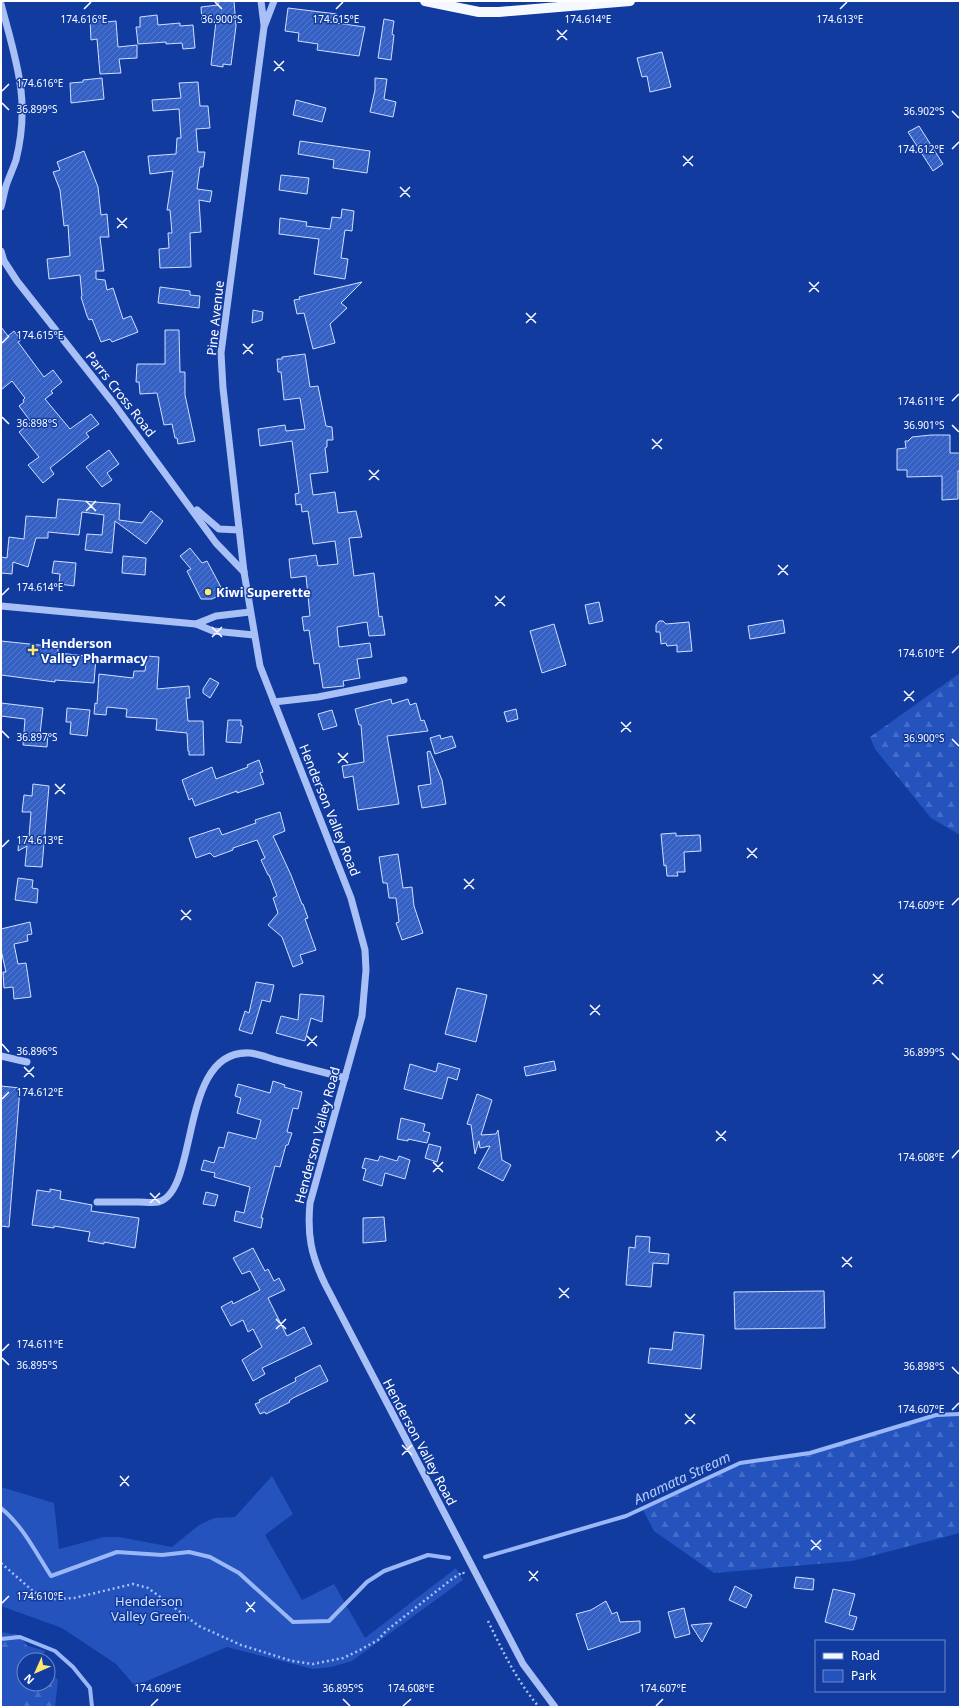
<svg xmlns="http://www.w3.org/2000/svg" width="961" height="1708" font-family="'Noto Sans',sans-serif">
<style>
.forest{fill:url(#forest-firs)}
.park{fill:#2453bd}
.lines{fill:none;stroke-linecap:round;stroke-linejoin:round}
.stream{stroke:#9ab8f8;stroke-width:4}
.building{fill:url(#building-hatch);stroke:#d1dffe}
.path{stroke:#a8c0f5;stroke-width:2.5;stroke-dasharray:2 3;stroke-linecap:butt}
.minor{stroke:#a8c0f5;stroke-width:7}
.major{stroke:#f6f8ff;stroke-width:10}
.ticks{fill:none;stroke:#fff;stroke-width:1.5}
.poi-dot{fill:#ffe96c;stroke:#113b9f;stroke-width:1.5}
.labels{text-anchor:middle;stroke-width:3;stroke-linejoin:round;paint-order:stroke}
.street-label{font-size:13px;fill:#fff;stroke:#113b9f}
.poi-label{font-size:13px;font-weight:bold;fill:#fff;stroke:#113b9f;text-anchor:start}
.park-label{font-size:13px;fill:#d1dffe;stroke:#113b9f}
.water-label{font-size:14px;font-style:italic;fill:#b5cbfb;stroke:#113b9f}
.ticks-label{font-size:10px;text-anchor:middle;fill:#fff;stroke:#113b9f;stroke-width:3;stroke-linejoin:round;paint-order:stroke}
</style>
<defs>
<pattern id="forest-firs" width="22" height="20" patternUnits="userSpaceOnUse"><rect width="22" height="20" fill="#2453bd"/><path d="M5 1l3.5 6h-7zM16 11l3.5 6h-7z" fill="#456dc7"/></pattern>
<pattern id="building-hatch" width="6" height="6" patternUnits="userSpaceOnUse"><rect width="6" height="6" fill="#3561c4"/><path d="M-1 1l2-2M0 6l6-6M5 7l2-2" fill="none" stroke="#5379cd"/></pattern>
</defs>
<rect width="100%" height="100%" fill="#113b9f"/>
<g class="forest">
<polygon points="960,673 960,835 931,818 875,749 870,737"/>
<polygon points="960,1414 960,1533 852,1561 714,1573 654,1531 642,1508 740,1463 810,1453 936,1415"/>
<polygon points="1,1632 18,1635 40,1660 24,1660 24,1684 48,1684 48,1669 58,1680 55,1707 1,1707"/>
</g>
<g class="park">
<polygon points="272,1476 293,1514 265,1535 302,1600 334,1584 365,1638 456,1568 463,1580 352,1661 331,1667 313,1669 227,1647 135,1686 116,1664 62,1628 1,1606 1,1487 54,1503 59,1549 104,1537 119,1537 172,1547 199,1525 214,1518 235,1517"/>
<polygon points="29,1646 45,1651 41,1660 24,1660 24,1684 30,1684 20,1707 1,1707 1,1650"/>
</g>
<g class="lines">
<g class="stream">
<path d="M1,1508C23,1526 36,1553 51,1576L117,1552L162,1555L189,1552L210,1557L239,1573L293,1622L329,1621L367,1582L384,1571L428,1555L449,1558"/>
<polyline points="485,1557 626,1516 740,1463 810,1453 936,1415 960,1414"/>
<polyline points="1,1639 20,1637 55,1651 73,1667 90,1688 92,1707"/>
</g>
</g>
<g class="building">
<polygon points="218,1 234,1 236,26 231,65 223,64 223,67 211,65 216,21 202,22 201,7 218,5"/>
<polygon points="288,8 337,14 336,23 365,27 359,56 317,50 318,44 298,41 299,33 285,31"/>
<polygon points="157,15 158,25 180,23 180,26 193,25 195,48 183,49 182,43 166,44 166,42 138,44 136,27 140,27 140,17"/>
<polygon points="105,19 106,22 116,21 118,47 137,45 137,58 119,59 121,73 100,74 97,39 91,40 90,20"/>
<polygon points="384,19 394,21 392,34 394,35 391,60 378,58"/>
<polygon points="662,52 671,87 650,92 647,76 642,77 637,58"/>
<polygon points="102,78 104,99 71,103 70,83 83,82 83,80"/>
<polygon points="375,78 387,79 384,99 396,102 393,117 370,112 375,90"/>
<polygon points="198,82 200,106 208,106 210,128 196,129 198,152 205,152 203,167 200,167 197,189 212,191 210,202 199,200 201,232 190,233 191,267 160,268 159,249 169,248 168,233 172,233 170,210 167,210 173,171 150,174 148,156 176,154 177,138 181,138 179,109 153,111 152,100 181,98 179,83"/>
<polygon points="296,100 326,108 322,122 293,115"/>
<polygon points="919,126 943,164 933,171 908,132"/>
<polygon points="300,141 370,151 367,173 333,168 334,160 298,154"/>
<polygon points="84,151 98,187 101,215 107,214 109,237 100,237 104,271 96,271 96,279 105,280 107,290 113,288 123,319 131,316 138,332 112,342 110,339 101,342 92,319 89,320 87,316 81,297 82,296 80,275 49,279 47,259 70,256 68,225 64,226 60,190 53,172 60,170 57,162"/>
<polygon points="281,175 309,178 307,194 279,190"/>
<polygon points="342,209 354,211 352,231 345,230 341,258 348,259 345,279 314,274 319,239 279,234 280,218 307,222 306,226 330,229 332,217 341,218"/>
<polygon points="362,282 341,303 347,308 330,324 335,343 313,349 304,313 297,314 294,300 300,299 299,297"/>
<polygon points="160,287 190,291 190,295 200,296 199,308 158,303"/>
<polygon points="253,310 263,312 262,320 252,323"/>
<polygon points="1,327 8,336 14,331 21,340 18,342 44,377 53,370 62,382 51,391 53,393 45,399 70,429 91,414 99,424 86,433 89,437 50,468 54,474 43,483 28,465 39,457 19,432 31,422 19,406 24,402 23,400 25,398 12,381 1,390"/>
<polygon points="165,330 179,330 180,372 185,372 185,395 195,441 178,444 177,438 175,438 172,424 164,425 157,393 140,394 139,382 136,382 137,364 165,364"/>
<polygon points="305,354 310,387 318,386 326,426 332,427 333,440 327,440 327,447 325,448 328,472 310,474 313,495 335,492 338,513 356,511 362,537 349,538 354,576 374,573 379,617 382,616 385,635 369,636 367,622 337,627 339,647 370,643 372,657 357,659 360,678 343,681 344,686 323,688 319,663 314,664 309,630 304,631 302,617 310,616 306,576 291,578 289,559 316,555 318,566 338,564 335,541 313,544 308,511 302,512 301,504 296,505 295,494 299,493 292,441 260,446 258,429 285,425 286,431 305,429 300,398 284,400 281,372 278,372 277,359 282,359 282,357"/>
<polygon points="931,435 950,435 950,453 960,453 960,471 958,471 958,499 942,500 942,476 907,477 907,470 897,470 897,449 906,448 905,441 908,441 912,437"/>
<polygon points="109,450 119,464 107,473 112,480 102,487 86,467"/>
<polygon points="58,499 120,504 119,520 142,523 151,511 163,521 146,544 115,521 112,553 85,550 87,534 102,535 104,515 82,512 79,535 48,532 48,538 36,538 28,567 13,562 12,574 1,573 1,557 7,558 9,537 24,539 26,516 56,518"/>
<polygon points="190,548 202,563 207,561 224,593 212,599 201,599 187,571 191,569 180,556"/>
<polygon points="123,556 146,558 145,575 122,573"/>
<polygon points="54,561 76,563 74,586 59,584 60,574 52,573"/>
<polygon points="599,602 603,621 589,624 585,605"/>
<polygon points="783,620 785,633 750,639 748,626"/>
<polygon points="659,621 663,621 666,624 689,622 692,651 677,652 677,645 667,646 666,643 661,644 660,632 656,632 656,625"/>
<polygon points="554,624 566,665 542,673 530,631"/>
<polygon points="1,641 58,647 58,653 96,657 94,683 55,680 55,682 1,675"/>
<polygon points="147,656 159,657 157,689 189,686 190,698 186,698 188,721 203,721 204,755 189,755 189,751 188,751 187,733 156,730 157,719 126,717 127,709 107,707 106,715 94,714 95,703 97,704 99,674 133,678 134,671 145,671"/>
<polygon points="210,678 219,683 210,698 203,693 203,689"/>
<polygon points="391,699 392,704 408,699 410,705 416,703 421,721 424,720 428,731 387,736 399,804 358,810 353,776 344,778 342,766 364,762 361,725 359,725 355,709"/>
<polygon points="1,703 43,708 40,734 48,734 47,747 23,745 25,719 1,716"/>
<polygon points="67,708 90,710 87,736 70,734 71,722 66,722"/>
<polygon points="516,709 518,719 507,722 504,712"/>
<polygon points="332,710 337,726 323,730 318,714"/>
<polygon points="228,720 241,720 241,726 243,726 241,743 226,742"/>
<polygon points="440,735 441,739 452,736 456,747 435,754 430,738"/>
<polygon points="430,751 442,780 446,804 422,808 418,786 431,784 427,752"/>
<polygon points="259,760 263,772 260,773 264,784 237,793 237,791 195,806 192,798 189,800 182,780 212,767 216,779 248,767 247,765"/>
<polygon points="33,784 49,786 42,867 25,866 27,846 18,851 19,836 29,837 31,812 22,812 24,795 32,796"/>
<polygon points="280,812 285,831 273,836 291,875 302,904 303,904 308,918 305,919 316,950 300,955 303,963 293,967 282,937 268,925 278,913 273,898 277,896 269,875 268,875 261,860 265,858 257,840 233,848 233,850 214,857 210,853 196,858 189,838 219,828 222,835 256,823 255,820"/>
<polygon points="676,833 676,836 700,835 701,851 684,852 685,872 677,872 678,876 667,876 666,865 664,866 661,834"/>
<polygon points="398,854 403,888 412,887 414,906 423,933 402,940 396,923 399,922 396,898 389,898 387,883 383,883 379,857"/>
<polygon points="18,878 33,880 32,888 38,889 37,903 15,900"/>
<polygon points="30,922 32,934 27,935 28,941 14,944 18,964 26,963 31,997 14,999 13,987 4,988 3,972 6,972 1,950 1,929"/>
<polygon points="256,982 274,985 270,1002 262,1000 252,1034 239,1030 245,1011 249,1013"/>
<polygon points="457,988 487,995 476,1042 445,1034"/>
<polygon points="300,994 324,996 322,1022 311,1018 305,1041 276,1033 281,1016 298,1020"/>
<polygon points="554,1061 556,1070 526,1076 524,1067"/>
<polygon points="438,1063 460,1069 457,1080 448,1077 442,1099 404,1089 410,1064 436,1072"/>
<polygon points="273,1081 285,1085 284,1087 302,1092 298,1109 293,1108 287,1132 292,1133 288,1145 286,1145 280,1167 275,1166 261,1218 263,1218 261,1228 234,1221 236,1211 244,1213 250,1187 214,1177 215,1173 201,1170 204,1160 214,1163 219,1147 224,1148 228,1132 256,1139 261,1120 237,1113 241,1098 235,1096 238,1084 270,1093"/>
<polygon points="1,1086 20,1088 9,1227 1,1226"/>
<polygon points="477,1094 492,1100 481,1135 496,1134 498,1130 502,1160 511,1165 503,1181 478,1168 490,1146 480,1148 479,1141 475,1154 471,1125 467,1124"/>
<polygon points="401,1118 425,1124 423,1131 430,1133 427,1143 408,1139 408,1141 397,1139"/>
<polygon points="429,1144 441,1147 437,1162 425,1158"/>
<polygon points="380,1156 397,1161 399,1156 410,1160 405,1179 385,1173 382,1186 363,1180 366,1169 362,1168 365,1158 378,1161"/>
<polygon points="50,1189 61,1191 60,1199 92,1205 91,1211 139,1218 135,1248 104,1242 104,1244 88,1241 90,1232 54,1226 54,1228 32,1225 37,1190 50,1192"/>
<polygon points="206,1192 218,1195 215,1206 203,1204"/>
<polygon points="384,1217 386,1241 363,1243 363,1218"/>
<polygon points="636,1236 650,1237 649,1252 669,1254 668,1264 653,1263 651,1287 626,1285 629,1247 635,1248"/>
<polygon points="253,1248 265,1271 268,1269 274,1281 279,1278 285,1290 268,1298 287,1336 304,1327 312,1344 262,1368 265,1374 253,1381 242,1360 262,1347 253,1329 248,1332 243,1320 231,1326 221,1307 232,1301 233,1304 260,1290 250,1271 242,1274 233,1258"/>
<polygon points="824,1291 825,1328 735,1329 734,1292"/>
<polygon points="674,1332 704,1335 701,1369 648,1363 650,1348 672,1350"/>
<polygon points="320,1365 328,1381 293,1398 289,1401 290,1402 266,1414 265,1412 260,1414 255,1404 260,1402 259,1400 296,1381 295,1378"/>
<polygon points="796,1577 814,1579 813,1590 794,1588"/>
<polygon points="735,1586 752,1595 746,1608 729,1600"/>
<polygon points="833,1589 855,1594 849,1615 857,1617 853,1630 825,1622"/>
<polygon points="606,1601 612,1614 617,1612 620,1622 640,1621 640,1632 588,1650 576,1614 591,1610"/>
<polygon points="684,1608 690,1634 675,1638 668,1612"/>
<polygon points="712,1623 702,1642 691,1625"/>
</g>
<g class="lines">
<g class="path">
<polyline points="1,1563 34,1592 44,1597 55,1599 74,1598 133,1584 148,1588 199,1626 241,1645 292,1661 313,1664 343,1658 358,1651 378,1640 386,1631 452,1579 463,1572 464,1574"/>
<path d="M488,1621C503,1652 517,1681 539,1707"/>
</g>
<g class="minor">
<polyline points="261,1 264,25"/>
<path d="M274,1L264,27L221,353L223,388L244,572L260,666L351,898L365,950L366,970L362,1016L310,1203C307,1235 311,1255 325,1284L523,1664L555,1707"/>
<path d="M1,4C16,61 31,100 16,160C13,169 9,177 6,186C4,193 3,200 1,207"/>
<polyline points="1,251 4,261 17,281 114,404 216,543 244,572"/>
<polyline points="197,510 219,529 239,530"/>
<polyline points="1,606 196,624 213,631 254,635"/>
<polyline points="196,624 216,616 250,612"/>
<polyline points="274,702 318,697 404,680"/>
<polyline points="1,1056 27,1062"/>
<path d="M97,1202C111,1202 125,1202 139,1202C145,1202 152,1203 158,1202C200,1192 178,1048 250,1053C260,1054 271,1059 280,1061C302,1067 323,1072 345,1078"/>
</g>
<polyline class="major" points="425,1 479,12 499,12 630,1"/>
</g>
<path class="ticks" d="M215,2L222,9M84,9L91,2M336,9L343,2M588,9L595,2M840,9L847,2M557,30L567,40M557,40L567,30M274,61L284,71M274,71L284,61M2,91L9,84M2,103L9,110M952,111L959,118M952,149L959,142M683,156L693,166M683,166L693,156M400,187L410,197M400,197L410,187M117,218L127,228M117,228L127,218M809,282L819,292M809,292L819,282M526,313L536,323M526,323L536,313M2,343L9,336M243,344L253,354M243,354L253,344M952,401L959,394M2,417L9,424M952,425L959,432M652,439L662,449M652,449L662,439M369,470L379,480M369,480L379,470M86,501L96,511M86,511L96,501M778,565L788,575M778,575L788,565M2,595L9,588M495,596L505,606M495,606L505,596M212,627L222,637M212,637L222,627M952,653L959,646M904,691L914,701M904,701L914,691M621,722L631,732M2,731L9,738M621,732L631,722M952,739L959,746M338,753L348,763M338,763L348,753M55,784L65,794M55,794L65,784M2,847L9,840M747,848L757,858M747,858L757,848M464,879L474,889M464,889L474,879M952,905L959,898M181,910L191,920M181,920L191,910M873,974L883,984M873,984L883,974M590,1005L600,1015M590,1015L600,1005M307,1036L317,1046M2,1044L9,1052M307,1046L317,1036M952,1053L959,1060M24,1067L34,1077M24,1077L34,1067M2,1099L9,1092M716,1131L726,1141M716,1141L726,1131M952,1158L959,1150M433,1162L443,1172M433,1172L443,1162M150,1193L160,1203M150,1203L160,1193M842,1257L852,1267M842,1267L852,1257M559,1288L569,1298M559,1298L569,1288M276,1319L286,1329M276,1329L286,1319M2,1351L9,1344M2,1358L9,1365M952,1367L959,1374M952,1410L959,1403M685,1414L695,1424M685,1424L695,1414M402,1445L412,1455M402,1455L412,1445M120,1476L129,1486M120,1486L129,1476M811,1540L821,1550M811,1550L821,1540M529,1571L538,1581M529,1581L538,1571M246,1602L255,1612M2,1603L9,1596M246,1612L255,1602M343,1699L350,1706M151,1706L158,1699M403,1706L411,1699M656,1706L663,1699"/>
<g class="poi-dot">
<circle cx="208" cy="592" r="4"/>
<path d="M31 644h4v4h4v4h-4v4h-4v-4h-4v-4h4z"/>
</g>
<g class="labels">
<g class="street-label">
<text transform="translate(215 318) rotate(-84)" y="5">Pine Avenue</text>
<text transform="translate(121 394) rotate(52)" y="5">Parrs Cross Road</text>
<text transform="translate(330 810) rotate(68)" y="5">Henderson Valley Road</text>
<text transform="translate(317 1135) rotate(-75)" y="5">Henderson Valley Road</text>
<text transform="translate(420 1442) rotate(62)" y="5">Henderson Valley Road</text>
</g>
<g class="poi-label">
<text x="216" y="597">Kiwi Superette</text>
<text x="41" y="648">Henderson<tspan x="41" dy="15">Valley Pharmacy</tspan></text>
</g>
<g class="park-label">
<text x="149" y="1606">Henderson<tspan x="149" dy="15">Valley Green</tspan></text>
</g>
<g class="water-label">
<text transform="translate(682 1478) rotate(-25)" y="5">Anamata Stream</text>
</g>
</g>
<g class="ticks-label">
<text x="84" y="23">174.616°E</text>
<text x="222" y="23">36.900°S</text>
<text x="336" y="23">174.615°E</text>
<text x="588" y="23">174.614°E</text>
<text x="840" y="23">174.613°E</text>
<text x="40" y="87">174.616°E</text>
<text x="37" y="113">36.899°S</text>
<text x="924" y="115">36.902°S</text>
<text x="921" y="153">174.612°E</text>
<text x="40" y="339">174.615°E</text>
<text x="921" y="405">174.611°E</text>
<text x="37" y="427">36.898°S</text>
<text x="924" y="429">36.901°S</text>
<text x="40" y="591">174.614°E</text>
<text x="921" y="657">174.610°E</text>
<text x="37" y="741">36.897°S</text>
<text x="924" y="742">36.900°S</text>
<text x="40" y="844">174.613°E</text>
<text x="921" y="909">174.609°E</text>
<text x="37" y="1055">36.896°S</text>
<text x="924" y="1056">36.899°S</text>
<text x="40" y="1096">174.612°E</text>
<text x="921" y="1161">174.608°E</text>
<text x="40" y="1348">174.611°E</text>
<text x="37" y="1369">36.895°S</text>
<text x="924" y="1370">36.898°S</text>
<text x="921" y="1413">174.607°E</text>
<text x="40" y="1600">174.610°E</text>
<text x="158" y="1692">174.609°E</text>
<text x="343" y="1692">36.895°S</text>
<text x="411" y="1692">174.608°E</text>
<text x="663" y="1692">174.607°E</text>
</g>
<rect width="961" height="1708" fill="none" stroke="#ffffff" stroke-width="4"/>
<rect x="815" y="1640" width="130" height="52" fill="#113b9f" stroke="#7089c5"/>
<rect x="823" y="1653" width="20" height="6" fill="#f6f8ff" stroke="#7089c5"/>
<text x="851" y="1660" font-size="12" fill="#ffffff">Road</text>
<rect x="823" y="1670" width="20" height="12" fill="#2453bd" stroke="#7089c5"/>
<text x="851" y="1680" font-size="12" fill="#ffffff">Park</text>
<g transform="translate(36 1672) rotate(225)"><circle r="19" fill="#113b9f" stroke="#7089c5"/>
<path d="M0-3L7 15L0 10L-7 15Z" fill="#ffe96c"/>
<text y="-6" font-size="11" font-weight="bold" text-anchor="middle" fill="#ffffff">N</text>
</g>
</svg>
